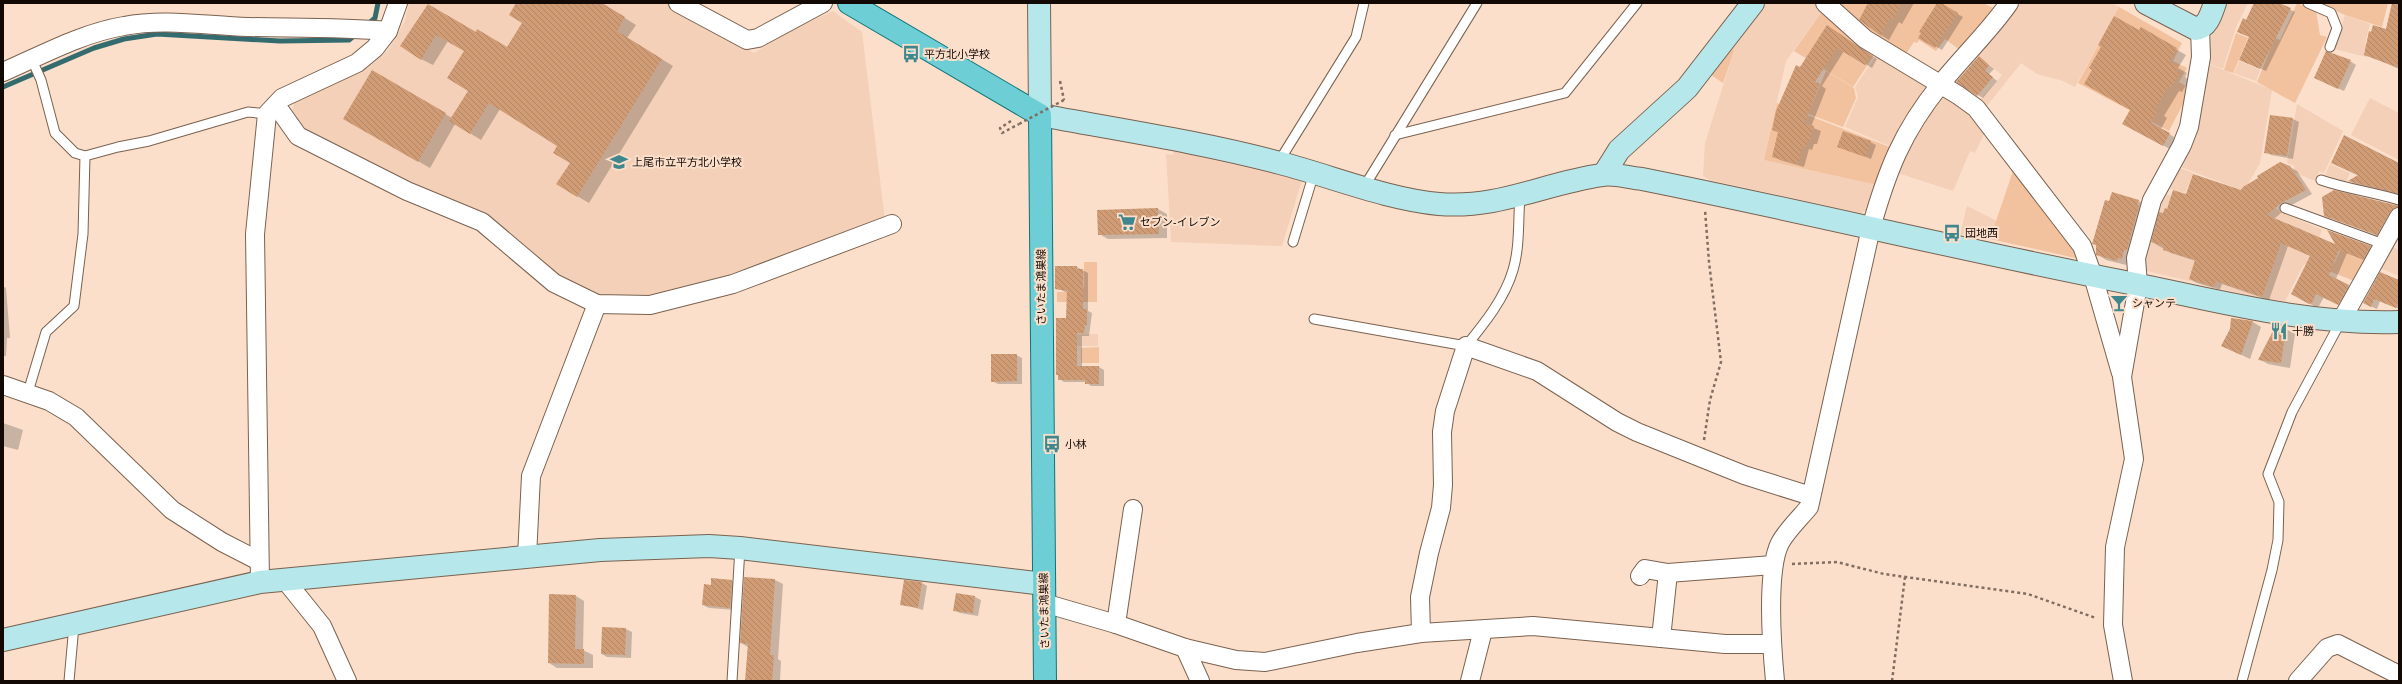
<svg xmlns="http://www.w3.org/2000/svg" width="2402" height="684" font-family="'Noto Sans','Noto Sans JP',sans-serif">
<style>
.built{fill:#f3d0b7}
.green{fill:#f2c19d}
.shadow{fill:#0003}
.lines{fill:none;stroke-linecap:round;stroke-linejoin:round}
.stream{stroke:#336b6e;stroke-width:5}
.building{fill:url(#building-back-hatch)}
.lane-casing{stroke:#7a6250;stroke-width:11}
.street-casing{stroke:#7a6250;stroke-width:20}
.secondary-casing{stroke:#7a6250;stroke-width:24}
.primary-casing{stroke:#0e757a;stroke-width:24}
.path{stroke:#806e62;stroke-width:2.5;stroke-dasharray:3 3;stroke-linecap:butt}
.lane{stroke:#fff;stroke-width:9}
.street{stroke:#fff;stroke-width:18}
.secondary{stroke:#b6e7ea;stroke-width:22}
.primary{stroke:#6dcfd5;stroke-width:22}
.path-bridge{stroke:#806e62;stroke-width:2.5;stroke-dasharray:3 3;stroke-linecap:butt}
.labels{text-anchor:middle;stroke-width:4;stroke-linejoin:round;paint-order:stroke}
.poi-label{font-size:11px;fill:#120904;stroke:#fbdfca;text-anchor:start}
.street-label{font-size:11px;fill:#120904;stroke:#fbdfca}
</style>
<defs>
<pattern id="building-back-hatch" width="6" height="6" patternUnits="userSpaceOnUse"><rect width="6" height="6" fill="#d09c75"/><path d="M-1 5l2 2M0 0l6 6M5-1l2 2" fill="none" stroke="#b28564"/></pattern>
</defs>
<rect width="100%" height="100%" fill="#fbdfca"/>
<g class="built">
<polygon points="409,3 666,3 754,53 790,31 833,11 862,32 885,221 732,279 653,297 605,302 561,284 418,190 304,133 291,114 296,98 369,67 388,50 405,21"/>
<polygon points="1764,3 1816,3 1824,9 1786,61 1764,160 1877,185 1871,207 1861,213 1710,180 1703,176 1705,143 1734,51 1730,48"/>
<polygon points="2016,3 2112,3 2119,7 2075,87 2063,81 2037,74 2021,63 1983,111 1977,103 2002,75 1975,53"/>
<polygon points="2224,3 2248,3 2236,27 2223,69 2205,62 2206,49"/>
<polygon points="2345,15 2370,24 2365,43 2370,44 2367,57 2334,49"/>
<polygon points="1878,53 1925,82 1927,92 1892,147 1845,127 1858,97 1855,87"/>
<polygon points="2239,61 2260,70 2256,81 2234,73"/>
<polygon points="2204,62 2272,90 2260,163 2244,191 2178,166"/>
<polygon points="1955,98 1987,128 1975,153 1970,151 1953,191 1895,172 1936,99"/>
<polygon points="2370,98 2399,113 2399,160 2351,135"/>
<polygon points="2297,104 2343,131 2324,173 2319,171 2315,181 2293,172 2295,166 2287,163"/>
<polygon points="1174,151 1302,180 1282,246 1171,242 1166,154 1173,155"/>
<polygon points="2330,164 2350,173 2346,182 2325,175"/>
<polygon points="2179,168 2193,173 2185,193 2168,188"/>
<polygon points="2163,193 2232,217 2243,194 2322,230 2308,265 2304,264 2285,301 2264,299 2143,270 2143,260"/>
<polygon points="1967,206 1997,221 1990,239 1960,234"/>
<polygon points="2388,245 2399,250 2399,276 2377,267"/>
<polygon points="1098,334 1098,346 1057,346 1057,335"/>
</g>
<g class="green">
<polygon points="1843,3 1983,3 1995,9 1960,50 1945,39 1936,51 1919,40 1917,43 1914,42 1905,55 1873,37 1840,8"/>
<polygon points="2297,3 2316,11 2320,35 2327,37 2295,103 2257,82 2275,38 2280,40"/>
<polygon points="2319,3 2388,3 2382,27 2345,15"/>
<polygon points="2119,7 2182,43 2173,61 2187,68 2179,82 2188,87 2187,96 2169,131 2078,83"/>
<polygon points="1824,9 1876,52 1853,87 1794,51"/>
<polygon points="2236,33 2248,38 2233,73 2224,70"/>
<polygon points="1730,48 1734,51 1723,83 1711,75"/>
<polygon points="1826,71 1854,88 1856,98 1843,127 1806,113 1808,106 1811,107"/>
<polygon points="1777,103 1892,148 1877,185 1764,160"/>
<polygon points="2013,171 2024,176 2080,259 1990,239"/>
<polygon points="2346,238 2358,242 2352,256 2367,262 2357,282 2311,264 2334,264"/>
<polygon points="1084,262 1097,262 1097,302 1057,302 1057,292 1081,292 1081,288 1084,287"/>
<polygon points="1099,347 1099,363 1081,363 1081,348"/>
</g>
<g class="shadow">
<polygon points="517,3 601,3 636,25 627,38 673,66 589,203 577,196 571,163 559,145 500,109 481,140 455,124 430,168 345,119 372,71 452,118 469,91 465,51 448,41 433,65 421,59 428,5 476,33 507,48 523,22"/>
<polygon points="1868,3 1914,3 1902,24 1899,22 1889,40 1881,35"/>
<polygon points="1938,3 1963,17 1942,50 1920,37"/>
<polygon points="2256,3 2277,3 2295,12 2266,71 2246,62 2250,37 2247,21"/>
<polygon points="2393,3 2399,3 2399,69 2365,54 2386,30"/>
<polygon points="2141,29 2186,55 2178,68 2187,73 2185,77 2189,80 2182,92 2179,91 2164,116 2167,118 2161,129 2179,140 2173,151 2124,123 2130,111"/>
<polygon points="1833,30 1877,59 1872,68 1844,51 1822,86 1826,89 1811,127 1821,131 1817,144 1814,144 1812,150 1809,149 1804,167 1780,160 1773,156 1779,133 1773,129 1800,68"/>
<polygon points="1984,61 1994,69 1989,74 1997,81 1983,98 1978,95"/>
<polygon points="2350,61 2356,65 2344,91 2320,80"/>
<polygon points="2293,119 2299,122 2293,159 2271,155 2265,152"/>
<polygon points="1870,142 1876,145 1871,159 1838,146"/>
<polygon points="2399,164 2399,195 2355,184 2350,181 2359,176 2338,166"/>
<polygon points="2290,167 2297,171 2312,194 2288,207 2274,219 2337,246 2370,247 2377,251 2370,263 2347,253 2336,279 2355,290 2345,308 2324,297 2319,306 2316,307 2299,298 2311,256 2288,246 2269,300 2222,284 2220,290 2197,283 2190,279 2196,261 2171,253 2152,242 2163,215 2187,196 2241,192"/>
<polygon points="2334,191 2399,208 2399,213 2383,238 2325,215"/>
<polygon points="2139,201 2147,206 2131,263 2127,262 2126,265 2106,260 2097,254"/>
<polygon points="1158,209 1167,214 1167,238 1108,239 1099,234"/>
<polygon points="1077,267 1088,273 1088,311 1092,313 1089,336 1082,336 1082,367 1099,367 1104,370 1104,386 1091,386 1086,382 1064,382 1059,379 1067,319 1068,293 1056,288"/>
<polygon points="2381,274 2399,280 2399,309 2380,301 2377,309 2370,306"/>
<polygon points="3,286 6,288 10,338 7,338 6,356 3,356"/>
<polygon points="2232,319 2253,322 2261,327 2250,359 2231,350"/>
<polygon points="2275,328 2286,329 2295,334 2290,368 2268,364 2259,359"/>
<polygon points="1016,355 1022,358 1022,384 998,384 992,381"/>
<polygon points="3,423 23,430 18,450 3,446"/>
<polygon points="745,578 775,580 783,584 778,659 781,661 780,681 746,681 748,647 741,643"/>
<polygon points="732,581 738,584 736,610 709,608 703,605 712,586"/>
<polygon points="922,583 927,586 923,610 901,604"/>
<polygon points="957,594 975,597 981,600 978,616 960,613 954,610"/>
<polygon points="576,596 584,601 583,650 593,655 593,668 557,668 549,663"/>
<polygon points="603,628 626,629 632,632 631,658 607,657 602,654"/>
</g>
<g class="lines">
<g class="stream">
<polyline points="368,24 375,18 378,3"/>
<polyline points="3,87 94,48 124,39 157,34 280,41 349,40 355,35"/>
</g>
</g>
<g class="building">
<polygon points="516,3 602,3 625,17 617,31 662,59 577,197 556,184 570,163 553,153 557,146 489,103 470,134 449,121 468,91 447,78 464,51 436,35 421,60 400,46 428,4 476,32 477,29 507,47 522,23 509,15"/>
<polygon points="1868,3 1902,3 1893,20 1890,18 1881,36 1859,20"/>
<polygon points="1937,3 1941,3 1958,13 1935,48 1918,38 1921,33 1919,32"/>
<polygon points="2254,3 2279,3 2291,8 2260,69 2239,60 2249,37 2237,32 2243,18 2246,20"/>
<polygon points="2392,3 2399,3 2399,68 2364,55 2369,31 2371,32 2373,25 2386,29"/>
<polygon points="2114,16 2139,30 2141,27 2177,48 2169,62 2178,67 2175,71 2180,73 2171,88 2169,86 2155,110 2158,111 2151,123 2170,133 2163,146 2122,124 2130,110 2084,84 2092,70 2089,68 2101,47 2098,45"/>
<polygon points="1827,25 1871,55 1865,65 1837,48 1815,82 1820,84 1804,124 1814,126 1810,141 1807,141 1806,147 1802,146 1798,164 1772,157 1778,132 1772,130 1776,111 1796,65 1800,67"/>
<polygon points="2326,51 2351,60 2338,89 2314,78"/>
<polygon points="1979,56 1989,65 1985,71 1993,77 1977,96 1956,82"/>
<polygon points="372,70 446,113 418,162 343,119"/>
<polygon points="2270,115 2293,118 2287,156 2264,153"/>
<polygon points="1843,131 1871,141 1865,157 1837,147"/>
<polygon points="2344,135 2399,163 2399,194 2348,181 2358,175 2331,163"/>
<polygon points="2280,162 2290,166 2306,190 2281,203 2267,215 2335,244 2327,230 2371,246 2363,260 2339,250 2329,275 2349,285 2338,305 2316,294 2312,303 2309,304 2291,294 2310,256 2281,243 2262,297 2216,281 2214,287 2189,279 2195,260 2163,250 2164,246 2151,242 2159,212 2163,213 2165,208 2167,209 2173,190 2186,194 2193,174 2241,190 2243,187 2258,178 2257,176"/>
<polygon points="2334,190 2399,206 2399,207 2390,212 2377,235 2324,216 2322,197"/>
<polygon points="2112,192 2139,200 2137,205 2139,206 2127,250 2124,250 2122,259 2118,258 2117,261 2096,255 2096,245 2092,244 2105,200 2109,201"/>
<polygon points="1158,208 1159,234 1098,235 1097,210"/>
<polygon points="1055,266 1077,266 1077,269 1083,269 1083,309 1087,309 1087,325 1085,325 1084,333 1077,333 1077,366 1099,366 1099,384 1085,384 1085,380 1058,380 1058,375 1056,375 1056,318 1066,318 1067,291 1055,289"/>
<polygon points="2380,272 2399,280 2399,299 2396,308 2374,299 2371,307 2363,303"/>
<polygon points="2231,318 2253,321 2241,355 2221,346 2230,329"/>
<polygon points="2275,327 2286,328 2281,363 2258,360"/>
<polygon points="991,354 1017,354 1017,381 991,382"/>
<polygon points="744,577 775,579 770,655 774,655 772,681 745,681 748,644 740,643"/>
<polygon points="711,578 732,580 730,608 702,605 704,584 711,585"/>
<polygon points="904,580 922,582 918,608 900,605"/>
<polygon points="956,593 975,596 973,613 953,611"/>
<polygon points="549,594 576,595 575,649 584,649 584,664 548,663"/>
<polygon points="602,627 626,628 625,655 601,654"/>
</g>
<g class="lines">
<g class="lane-casing">
<g id="lane">
<polyline points="2308,3 2331,13 2337,28 2330,47"/>
<polyline points="32,60 41,80 55,133 75,153 85,156 118,147 149,141 248,112 267,114"/>
<polyline points="1395,135 1565,93 1637,3"/>
<polyline points="1278,163 1356,37 1364,3"/>
<path d="M2321,180C2347,189 2373,192 2399,200"/>
<polyline points="1364,187 1477,3"/>
<polyline points="2285,208 2383,244"/>
<polyline points="1293,242 1314,173"/>
<path d="M1314,319L1466,346C1484,324 1505,298 1513,270C1520,247 1518,220 1520,196"/>
<polyline points="28,392 46,332 74,306 83,234 85,156"/>
<polyline points="69,681 74,625"/>
<polyline points="732,681 740,548"/>
<polyline points="2242,681 2272,570 2278,540 2279,502 2268,474 2292,412 2341,321"/>
</g>
</g>
<g class="street-casing">
<g id="street">
<polyline points="678,3 747,40 758,38 823,3"/>
<polyline points="1825,3 1865,39 1958,95 1976,108 2082,246 2093,276 2121,373"/>
<path d="M3,72C42,55 82,33 124,26C165,18 208,26 248,27C295,28 341,27 388,31"/>
<polyline points="276,105 298,136 407,191 482,222 554,283 597,304 650,305 733,284 892,224"/>
<polyline points="2341,321 2399,217"/>
<polyline points="3,385 49,401 76,417 172,510 222,542 259,561"/>
<polyline points="527,557 531,476 597,304"/>
<polyline points="1640,576 1645,569 1668,573 1773,565"/>
<polyline points="285,580 322,626 347,681"/>
<polyline points="260,582 255,234 267,114 282,98 357,63 375,48 388,31 398,3"/>
<polyline points="1044,603 1116,624 1185,648 1236,660 1265,662 1357,643 1421,633 1533,626 1725,644 1771,644"/>
<polyline points="1116,624 1133,509"/>
<polyline points="1421,633 1420,597 1429,553 1441,508 1443,485 1442,432 1445,411 1466,346 1537,371 1617,422 1637,432 1744,475 1811,496"/>
<polyline points="1661,638 1668,573"/>
<polyline points="1185,648 1200,681"/>
<polyline points="1470,681 1483,630"/>
<path d="M1775,681C1772,649 1766,571 1780,543C1787,530 1800,518 1809,507L1871,228C1887,171 1902,132 1940,85C1962,57 1989,32 2009,3"/>
<polyline points="2123,681 2113,625 2115,547 2134,459 2122,377 2138,285 2136,258 2152,200 2182,145 2189,127 2201,57 2200,28"/>
<polyline points="2298,681 2327,648 2338,644 2399,675"/>
</g>
</g>
<g class="secondary-casing">
<g id="secondary">
<path d="M1039,3L1040,115C1120,130 1201,142 1280,163C1331,176 1386,199 1439,204C1499,209 1545,183 1602,175C1615,173 1630,178 1642,179C1807,212 1970,252 2135,284C2222,302 2309,325 2399,322"/>
<path d="M2146,3L2196,29C2208,27 2211,14 2215,3"/>
<polyline points="1604,174 1619,150 1687,88 1753,3"/>
<polyline points="3,640 260,582 600,550 709,546 740,548 1044,584"/>
</g>
</g>
<g class="primary-casing">
<polyline id="primary" points="849,3 1040,115 1045,681"/>
</g>
<g class="path">
<polyline points="1060,81 1064,100"/>
<polyline points="1011,121 1000,128 1002,133 1019,124"/>
<polyline points="1704,440 1710,400 1721,362 1709,262 1705,210"/>
<polyline points="1792,564 1837,562 1884,574 2028,594 2096,618"/>
<polyline points="1892,681 1905,577"/>
</g>
<use href="#lane" class="lane"/>
<use href="#street" class="street"/>
<use href="#secondary" class="secondary"/>
<use href="#primary" class="primary"/>
<polyline class="path-bridge" points="1019,124 1064,100"/>
</g>
<defs>
<g id="bus-bare" transform="scale(1.38)"><path d="M-5-6H5V4H4V6H2V4H-2V6H-4V4H-5ZM-3.5-4V0h7V-4ZM-3.5 1.2v1.5H-2V1.2ZM2 1.2v1.5H3.5V1.2Z" fill="#3f878d" stroke="#fbdfca" stroke-width="2.5" paint-order="stroke"/></g>
<g id="school-bare" transform="scale(1.38)"><path d="M0-5L7-2L0 1L-7-2ZM-4 1L0 2.5L4 1V4Q0 6-4 4Z" fill="#3f878d" stroke="#fbdfca" stroke-width="2.5" paint-order="stroke"/></g>
<g id="supermarket-bare" transform="scale(1.38)"><path d="M-6-5.5h2.5l.6 2H6L4.5 2H-2.5L-4.4-4H-6ZM-1.5 3.2a1.3 1.3 0 1 0 .1 0ZM3 3.2a1.3 1.3 0 1 0 .1 0Z" fill="#3f878d" stroke="#fbdfca" stroke-width="2.5" paint-order="stroke"/></g>
<g id="bar-bare" transform="scale(1.38)"><path d="M-6-5H6L.8 .8V4.5H3.5V6h-7V4.5H-.8V.8Z" fill="#3f878d" stroke="#fbdfca" stroke-width="2.5" paint-order="stroke"/></g>
<g id="restaurant-bare" transform="scale(1.38)"><path d="M-5-6h1v4h1v-4h1v4h1v-4h1v5L-1.5 .5V6h-2V.5L-5-1ZM5-6V6H3V1.5H1.5Q1.5-4 5-6Z" fill="#3f878d" stroke="#fbdfca" stroke-width="2.5" paint-order="stroke"/></g>
</defs>
<g fill-rule="evenodd">
<use href="#bus-bare" x="911" y="54"/>
<use href="#school-bare" x="619" y="162"/>
<use href="#supermarket-bare" x="1127" y="222"/>
<use href="#bus-bare" x="1952" y="233"/>
<use href="#bar-bare" x="2119" y="303"/>
<use href="#restaurant-bare" x="2279" y="331"/>
<use href="#bus-bare" x="1052" y="444"/>
</g>
<g class="labels">
<g class="poi-label">
<text x="924" y="58">平方北小学校</text>
<text x="632" y="166">上尾市立平方北小学校</text>
<text x="1140" y="226">セブン-イレブン</text>
<text x="1965" y="237">団地西</text>
<text x="2132" y="307">シャンテ</text>
<text x="2292" y="335">十勝</text>
<text x="1065" y="448">小林</text>
</g>
<g class="street-label">
<text transform="translate(1041 287) rotate(-90)" y="4">さいたま鴻巣線</text>
<text transform="translate(1044 611) rotate(-91)" y="4">さいたま鴻巣線</text>
</g>
</g>
<rect width="2402" height="684" fill="none" stroke="#120904" stroke-width="8"/>
</svg>
